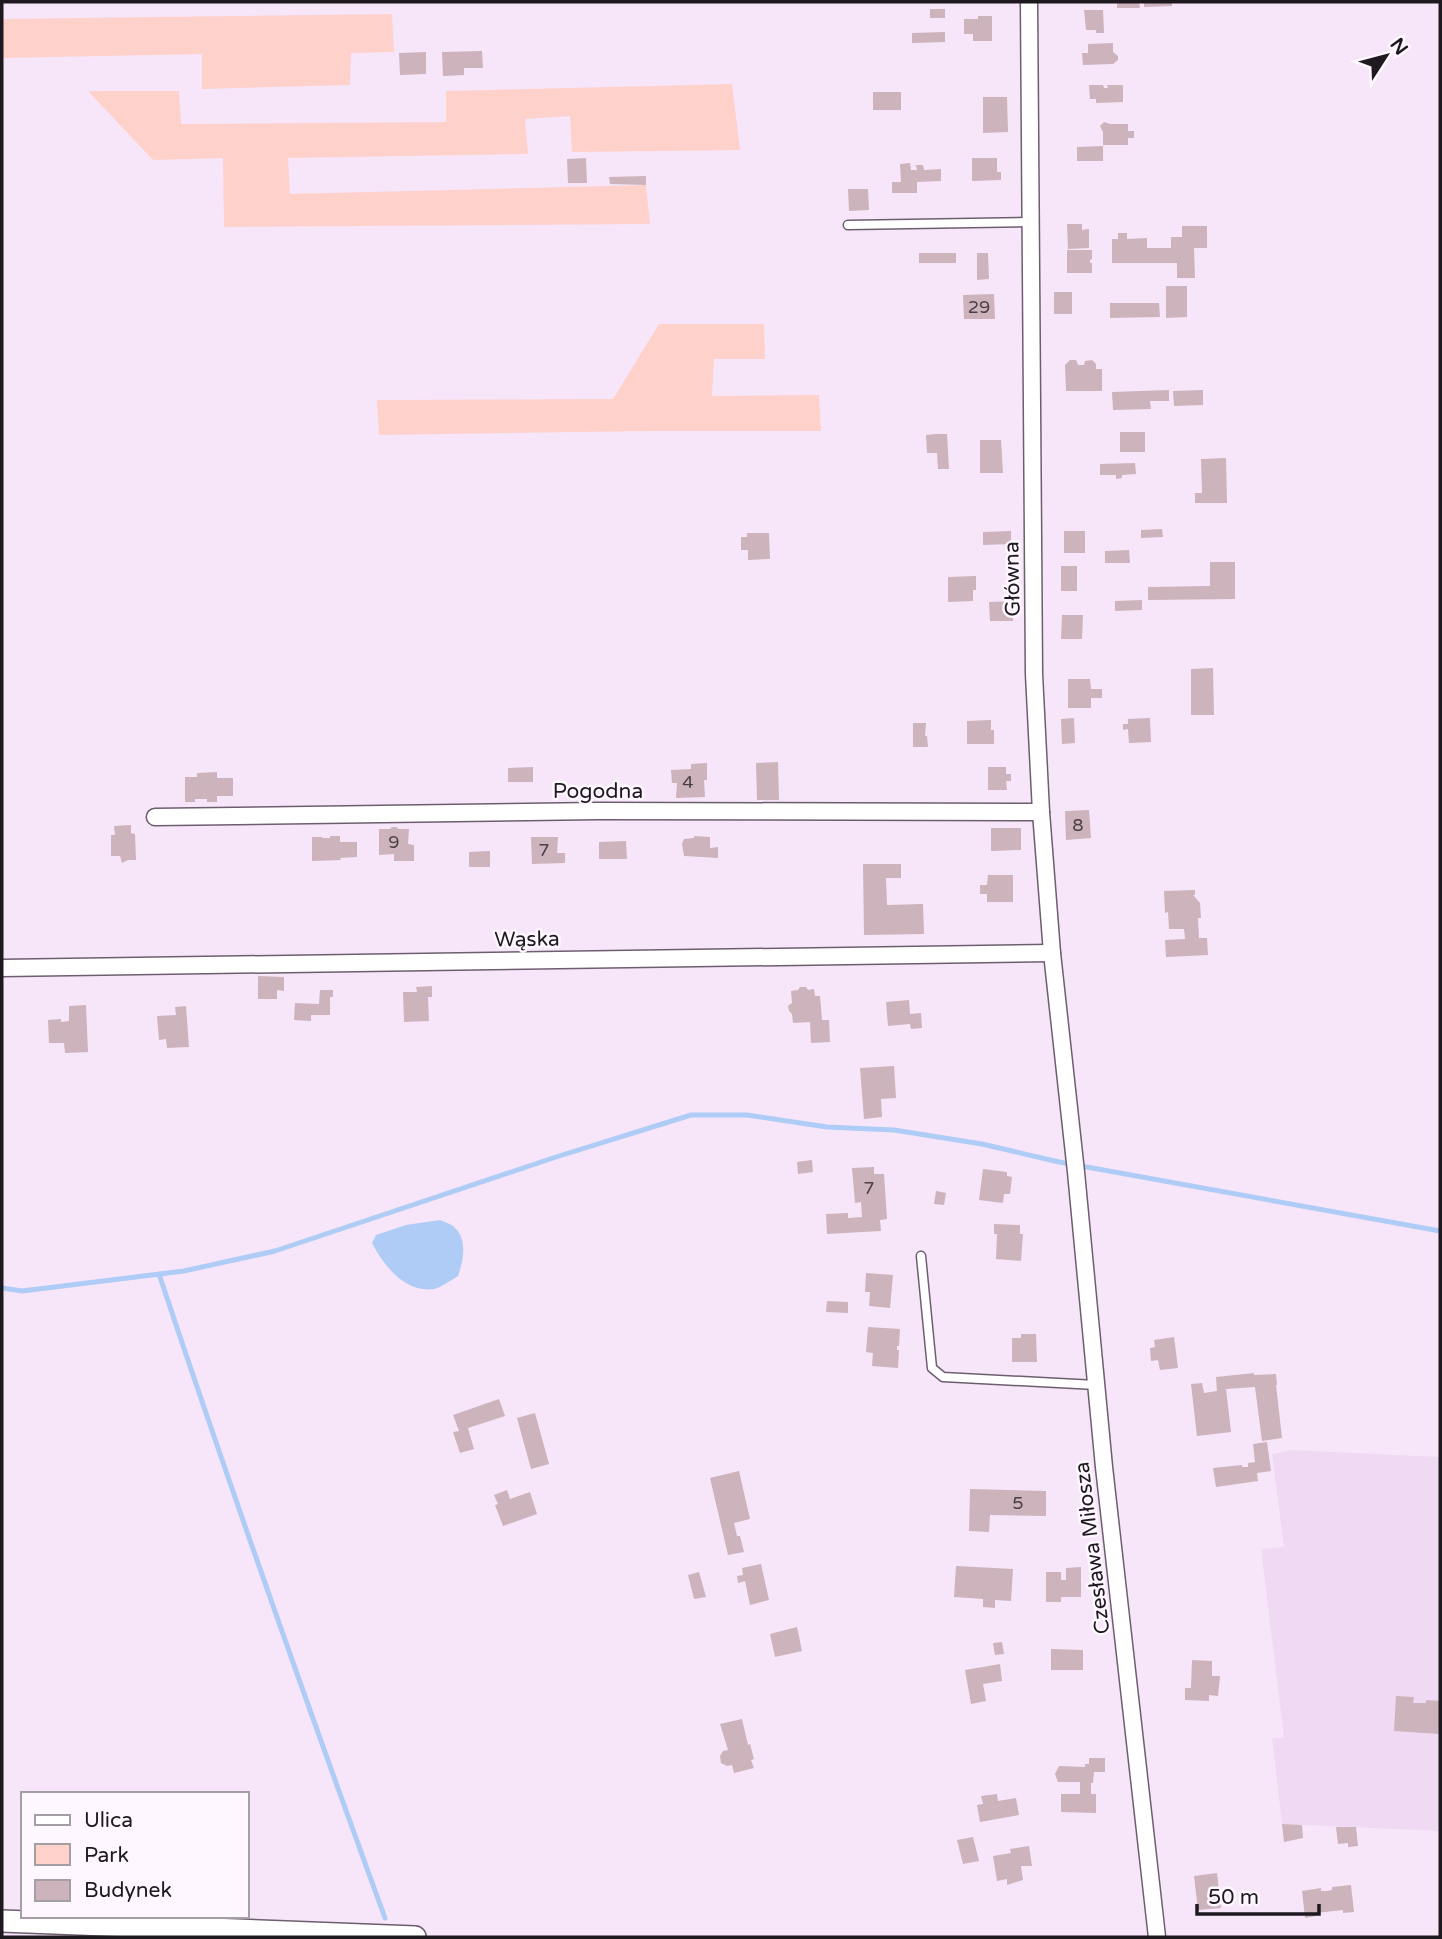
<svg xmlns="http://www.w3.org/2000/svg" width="1442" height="1939" font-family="'Varela Round',sans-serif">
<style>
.built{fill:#f0daf3}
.green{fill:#ffd1cb}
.water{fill:#afccf6}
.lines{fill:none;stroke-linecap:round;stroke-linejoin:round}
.stream{stroke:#afccf6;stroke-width:5}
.building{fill:#ccb3bc}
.service-casing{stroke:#6d5e6f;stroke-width:11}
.minor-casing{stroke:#6d5e6f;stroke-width:19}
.tertiary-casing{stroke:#6d5e6f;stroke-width:24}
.service{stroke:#fff;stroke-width:8}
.minor{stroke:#fff;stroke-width:16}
.tertiary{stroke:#fff;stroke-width:21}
.labels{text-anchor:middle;stroke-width:5;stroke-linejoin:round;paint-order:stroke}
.number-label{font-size:18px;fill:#4a3f46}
.street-label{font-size:21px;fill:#1e181f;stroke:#fef7ff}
</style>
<rect width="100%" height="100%" fill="#f7e6f9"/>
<polygon class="built" points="1292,1450 1440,1457 1440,1831 1282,1824 1272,1738 1284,1738 1261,1549 1284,1547 1272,1454"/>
<g class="green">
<polygon points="392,14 394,52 351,53 350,85 202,89 202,54 2,58 2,19"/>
<polygon points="732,84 740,150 572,152 570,116 525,119 528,154 288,158 290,194 646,185 650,224 224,227 223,158 153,160 88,91 179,91 181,124 446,122 446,91"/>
<polygon points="659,324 764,324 765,359 714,359 712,396 819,395 821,431 648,431 379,435 377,400 613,399"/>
</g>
<path class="water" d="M440,1220C444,1222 452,1224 455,1228C468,1240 463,1262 458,1276C451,1280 442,1287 434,1289C405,1293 384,1266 372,1243L376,1235L406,1225Z"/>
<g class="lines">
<g class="stream">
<path d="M159,1274C231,1490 307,1704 385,1918"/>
<polyline points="2,1288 22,1291 184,1271 275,1251 556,1157 691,1115 747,1115 827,1127 894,1130 982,1144 1059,1162 1440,1231"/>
</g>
</g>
<g class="building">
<polygon points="1117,2 1139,2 1140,8 1117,8"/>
<polygon points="1144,2 1172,2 1172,6 1144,7"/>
<rect x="930" y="9" width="15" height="9"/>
<polygon points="1084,10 1103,10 1104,33 1096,33 1096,30 1086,30"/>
<polygon points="978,16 992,16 992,41 973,41 973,34 964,34 964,19 978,19"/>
<polygon points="945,32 945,42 912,43 912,33"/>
<polygon points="1113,43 1113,52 1118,56 1118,60 1113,64 1083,65 1082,53 1088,53 1088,44"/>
<polygon points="482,51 483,68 464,68 464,75 443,76 442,52"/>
<polygon points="426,52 426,74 400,75 399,53"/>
<polygon points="1089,85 1103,85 1104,88 1108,88 1107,85 1123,85 1123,102 1096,103 1096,99 1090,99"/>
<rect x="873" y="92" width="28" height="18"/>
<polygon points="983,97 1007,97 1008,132 983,133"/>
<polygon points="1104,122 1110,124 1128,124 1128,131 1134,131 1134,138 1128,138 1128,145 1103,145 1103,132 1100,126"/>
<polygon points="1103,146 1103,161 1077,161 1077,147"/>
<polygon points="586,158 587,183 568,183 567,159"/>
<polygon points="972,158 997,158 997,172 1001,172 1001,180 972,181"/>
<polygon points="910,163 911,170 917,170 916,165 923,165 924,170 941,169 941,181 917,182 917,193 892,193 892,182 901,182 900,164"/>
<polygon points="646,176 646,185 610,184 609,177"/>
<polygon points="848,189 868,189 869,210 849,211"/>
<polygon points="1067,224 1082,224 1082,230 1089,229 1089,248 1068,249"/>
<polygon points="1182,226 1207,226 1207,248 1194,248 1195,278 1177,278 1177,263 1112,263 1112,239 1118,239 1118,233 1127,233 1127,239 1147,238 1147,248 1171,248 1171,237 1182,237"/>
<polygon points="1067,250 1092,250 1092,259 1090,260 1090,263 1092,263 1092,273 1067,273"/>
<rect x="919" y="253" width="37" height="10"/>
<polygon points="977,253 988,253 989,279 977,280"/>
<polygon points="1166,286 1187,286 1187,317 1166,318"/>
<rect x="1054" y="292" width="18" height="22"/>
<polygon points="994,294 995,319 964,319 963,295"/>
<polygon points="1110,303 1159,303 1160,317 1110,318"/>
<polygon points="1070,360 1076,360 1078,365 1084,365 1085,361 1092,360 1096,364 1096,369 1102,369 1102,391 1066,391 1065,365"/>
<polygon points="1169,390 1169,401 1150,401 1151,409 1113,410 1112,392"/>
<polygon points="1203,390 1203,405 1174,406 1173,391"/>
<rect x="1120" y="432" width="25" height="20"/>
<polygon points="936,434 947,434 949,469 938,469 937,453 927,453 926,435"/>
<polygon points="980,440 1001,440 1003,473 980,473"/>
<polygon points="1226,458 1227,503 1195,503 1195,493 1202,493 1201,459"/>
<polygon points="1135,463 1136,474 1122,475 1122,478 1116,479 1116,475 1100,475 1100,464"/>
<polygon points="1162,529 1163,537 1141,538 1141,530"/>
<polygon points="1011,531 1011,544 983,545 983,532"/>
<rect x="1064" y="531" width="21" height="22"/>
<polygon points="747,533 769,533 770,559 748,560 748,550 741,550 741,537 747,537"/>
<polygon points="1129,550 1130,563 1105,563 1105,551"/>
<polygon points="1210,562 1235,562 1235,599 1148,600 1148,587 1210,586"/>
<rect x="1061" y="566" width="16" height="25"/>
<polygon points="976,576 976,590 973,590 973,601 948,602 948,577"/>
<polygon points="1142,600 1142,610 1115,611 1115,601"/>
<polygon points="1013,601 1013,621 990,621 989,602"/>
<polygon points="1062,615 1083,615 1082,639 1061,639"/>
<polygon points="1213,668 1214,715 1191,715 1191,669"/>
<polygon points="1068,679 1090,679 1091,689 1102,689 1102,698 1091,698 1091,708 1068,708"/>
<polygon points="1074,718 1075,743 1062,744 1061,719"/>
<polygon points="1150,718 1151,742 1129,743 1128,729 1123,730 1123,724 1128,724 1128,719"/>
<polygon points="991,720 991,730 994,730 994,744 967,744 967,721"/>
<polygon points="913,723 926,723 925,736 927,736 928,747 913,747"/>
<polygon points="778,762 779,800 757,800 756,763"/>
<polygon points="707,763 707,780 704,780 705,797 676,798 677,783 672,783 671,770 691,769 691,764"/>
<polygon points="533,767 533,782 508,782 508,768"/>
<polygon points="988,767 1006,767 1006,774 1011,774 1011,781 1006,781 1007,790 988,790"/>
<polygon points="217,772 217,778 233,778 233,796 217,796 217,802 207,802 207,799 195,799 195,802 185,802 185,777 197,777 197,773"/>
<polygon points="1089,810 1091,838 1066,840 1065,811"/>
<polygon points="131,825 131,833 135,834 136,860 128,860 122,863 120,856 111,856 111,835 115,835 114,826"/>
<polygon points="392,827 396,827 399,829 409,829 408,844 414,845 414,861 394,861 394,854 379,855 379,829 390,829"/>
<polygon points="991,828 1021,828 1021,850 991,851"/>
<polygon points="330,836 340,836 340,842 357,842 357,857 340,858 341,860 312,861 312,837 322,837 322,838 330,838"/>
<polygon points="694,836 710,837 710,848 718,847 718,858 684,856 682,844 684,839 694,838"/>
<polygon points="531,837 558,837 557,853 565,853 565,863 532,864"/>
<polygon points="626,841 627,859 599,859 599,842"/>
<polygon points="490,851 490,867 469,867 469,852"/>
<polygon points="863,864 901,864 901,878 886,878 887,905 923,904 924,934 864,935"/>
<polygon points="988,875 1013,875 1013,902 987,902 987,894 980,894 980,885 987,885"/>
<polygon points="1195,890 1195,895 1193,895 1200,903 1201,918 1198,918 1199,938 1207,938 1208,955 1166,957 1165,940 1185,939 1184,929 1169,929 1168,912 1165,913 1164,891"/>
<polygon points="258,976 284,977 284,991 277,990 277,999 258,999"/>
<polygon points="432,986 432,997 428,997 429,1021 404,1022 403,992 417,992 416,987"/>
<polygon points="800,987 806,987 808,990 814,989 815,996 820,996 822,1020 829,1020 830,1042 811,1043 810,1022 793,1023 792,1014 789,1011 788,1006 792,1003 791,991 798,990"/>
<polygon points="320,990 333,990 333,997 330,997 330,1015 311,1015 311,1021 294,1020 295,1003 319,1004"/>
<polygon points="909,1000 910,1014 921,1013 922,1028 911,1029 910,1024 888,1026 886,1002"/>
<polygon points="86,1005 88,1052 65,1053 64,1043 49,1043 48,1020 61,1019 61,1022 69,1021 69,1006"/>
<polygon points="186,1006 189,1047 167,1048 166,1039 159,1040 157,1016 176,1015 175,1007"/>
<polygon points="894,1066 896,1098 881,1099 882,1117 864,1119 860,1068"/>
<polygon points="812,1160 813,1172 798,1174 797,1162"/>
<polygon points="874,1167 874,1174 884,1174 887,1219 880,1220 881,1231 827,1234 826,1214 848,1213 848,1218 862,1217 861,1202 855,1203 852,1168"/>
<polygon points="983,1169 1007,1172 1007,1176 1012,1177 1010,1194 1004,1194 1003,1203 979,1200"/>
<polygon points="936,1191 946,1193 944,1205 934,1204"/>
<polygon points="994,1224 1020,1225 1020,1234 1023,1234 1021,1261 996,1259 997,1234 994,1234"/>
<polygon points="866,1273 893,1275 890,1308 869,1306 870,1292 865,1292"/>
<polygon points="827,1301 848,1302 848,1313 826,1312"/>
<polygon points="868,1327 900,1329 899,1346 897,1346 897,1350 899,1350 898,1368 872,1366 873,1353 866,1352"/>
<polygon points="1021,1334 1036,1334 1037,1362 1012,1362 1012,1338 1021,1338"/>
<polygon points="1174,1337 1178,1368 1160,1370 1158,1360 1151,1361 1150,1348 1155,1347 1154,1340"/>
<polygon points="1254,1373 1254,1375 1276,1374 1277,1385 1276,1385 1282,1438 1262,1441 1255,1387 1226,1389 1231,1432 1197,1436 1191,1384 1202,1383 1204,1393 1217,1391 1216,1377"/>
<polygon points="499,1399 505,1416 468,1428 474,1449 460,1453 453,1432 459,1431 453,1415"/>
<polygon points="535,1413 549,1464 531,1469 517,1418"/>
<polygon points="1267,1442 1271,1471 1257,1473 1258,1481 1216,1487 1213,1468 1242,1465 1242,1467 1248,1467 1248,1463 1255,1462 1253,1444"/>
<polygon points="739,1471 750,1519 734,1523 737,1536 740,1536 744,1552 728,1555 710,1478"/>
<polygon points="970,1489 1046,1491 1046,1516 990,1515 989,1532 969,1531"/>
<polygon points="507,1490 510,1499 530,1492 537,1514 503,1526 495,1505 498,1504 494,1495"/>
<polygon points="761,1564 769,1600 750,1605 745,1581 738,1583 737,1576 743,1575 742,1568"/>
<polygon points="956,1566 1013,1569 1011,1601 995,1600 995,1608 983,1607 983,1599 954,1597"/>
<polygon points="1081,1567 1081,1597 1061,1597 1061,1602 1046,1602 1046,1572 1061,1572 1061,1580 1066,1580 1066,1568"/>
<polygon points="699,1572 706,1597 694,1599 688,1575"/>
<polygon points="797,1627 802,1651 775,1657 770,1634"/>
<polygon points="1002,1642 1004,1654 995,1655 993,1643"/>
<polygon points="1051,1649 1083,1650 1083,1670 1051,1670"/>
<polygon points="1192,1660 1212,1661 1212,1676 1220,1676 1218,1696 1209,1695 1209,1701 1185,1700 1185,1688 1191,1688"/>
<polygon points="1000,1664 1002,1681 983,1684 986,1701 971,1704 965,1670"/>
<polygon points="1396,1696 1414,1697 1413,1703 1426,1703 1426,1700 1440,1701 1440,1734 1394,1731"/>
<polygon points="742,1719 748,1745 750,1744 754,1759 751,1760 754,1768 734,1773 732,1765 727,1766 721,1763 720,1756 723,1751 728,1750 720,1724"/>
<polygon points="1089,1758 1105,1758 1105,1772 1094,1772 1093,1783 1091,1783 1091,1794 1096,1794 1096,1813 1061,1812 1061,1794 1080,1794 1080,1782 1058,1782 1055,1774 1059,1766 1085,1767 1085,1764 1089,1764"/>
<polygon points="997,1794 998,1801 1016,1798 1019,1815 980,1822 977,1805 983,1804 981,1796"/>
<polygon points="1282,1824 1302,1825 1303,1838 1284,1842"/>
<polygon points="1336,1827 1356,1827 1358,1846 1348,1847 1348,1843 1338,1844"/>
<polygon points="973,1837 979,1861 963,1864 957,1840"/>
<polygon points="1029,1846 1032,1866 1021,1866 1023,1880 1007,1885 1007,1879 997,1881 993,1856 1011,1853 1010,1849"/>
<polygon points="1217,1873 1221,1908 1198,1910 1194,1876"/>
<polygon points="1351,1885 1354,1912 1343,1913 1343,1910 1316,1913 1316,1916 1305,1918 1302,1891 1321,1888 1321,1891 1327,1891 1332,1890 1332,1887"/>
</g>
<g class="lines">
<g class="service-casing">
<g id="service">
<polyline points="848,225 1029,222"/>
<polyline points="921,1256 932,1368 943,1377 1096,1385"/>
</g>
</g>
<g class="minor-casing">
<g id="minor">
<polyline points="1029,2 1034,674 1041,812 1052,953 1076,1172 1104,1467 1157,1937"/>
<polyline points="155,817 598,811 1041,812"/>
<polyline points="2,968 1052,953"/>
</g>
</g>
<g class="tertiary-casing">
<polyline id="tertiary" points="2,1921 415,1937"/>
</g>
<use href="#service" class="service"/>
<use href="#minor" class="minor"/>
<use href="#tertiary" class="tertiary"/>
</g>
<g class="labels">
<g class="number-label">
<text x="979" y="313">29</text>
<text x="688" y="788">4</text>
<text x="1078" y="831">8</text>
<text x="394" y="848">9</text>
<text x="544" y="856">7</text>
<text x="869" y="1194">7</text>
<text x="1018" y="1509">5</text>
</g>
<g class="street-label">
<text transform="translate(1012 579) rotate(-91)" y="7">Główna</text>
<text x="598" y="798">Pogodna</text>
<text transform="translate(527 939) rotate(-1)" y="7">Wąska</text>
<text transform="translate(1092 1548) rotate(-97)" y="7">Czesława Miłosza</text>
</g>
</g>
<rect width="1442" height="1939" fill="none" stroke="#1e181f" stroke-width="7"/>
<rect x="21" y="1792" width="228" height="126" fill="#fef7ff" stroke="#a49ea5" stroke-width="2"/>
<rect x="35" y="1815" width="35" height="10" fill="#ffffff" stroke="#a49ea5" stroke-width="2"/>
<text x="84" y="1827" font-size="21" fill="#1e181f">Ulica</text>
<rect x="35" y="1844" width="35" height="21" fill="#ffd1cb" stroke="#a49ea5" stroke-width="2"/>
<text x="84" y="1862" font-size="21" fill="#1e181f">Park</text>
<rect x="35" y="1880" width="35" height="21" fill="#ccb3bc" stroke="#a49ea5" stroke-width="2"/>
<text x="84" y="1897" font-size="21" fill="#1e181f">Budynek</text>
<g transform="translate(1386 56) rotate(54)" stroke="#fef7ff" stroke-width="5" paint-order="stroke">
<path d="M0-5L12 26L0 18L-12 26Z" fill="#1e181f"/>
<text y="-10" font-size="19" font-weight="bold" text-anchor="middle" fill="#1e181f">N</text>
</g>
<path d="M1197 1904v10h122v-10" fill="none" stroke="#1e181f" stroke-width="3.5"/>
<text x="1208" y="1904" font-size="21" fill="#1e181f" stroke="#fef7ff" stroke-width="5" paint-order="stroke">50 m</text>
</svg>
